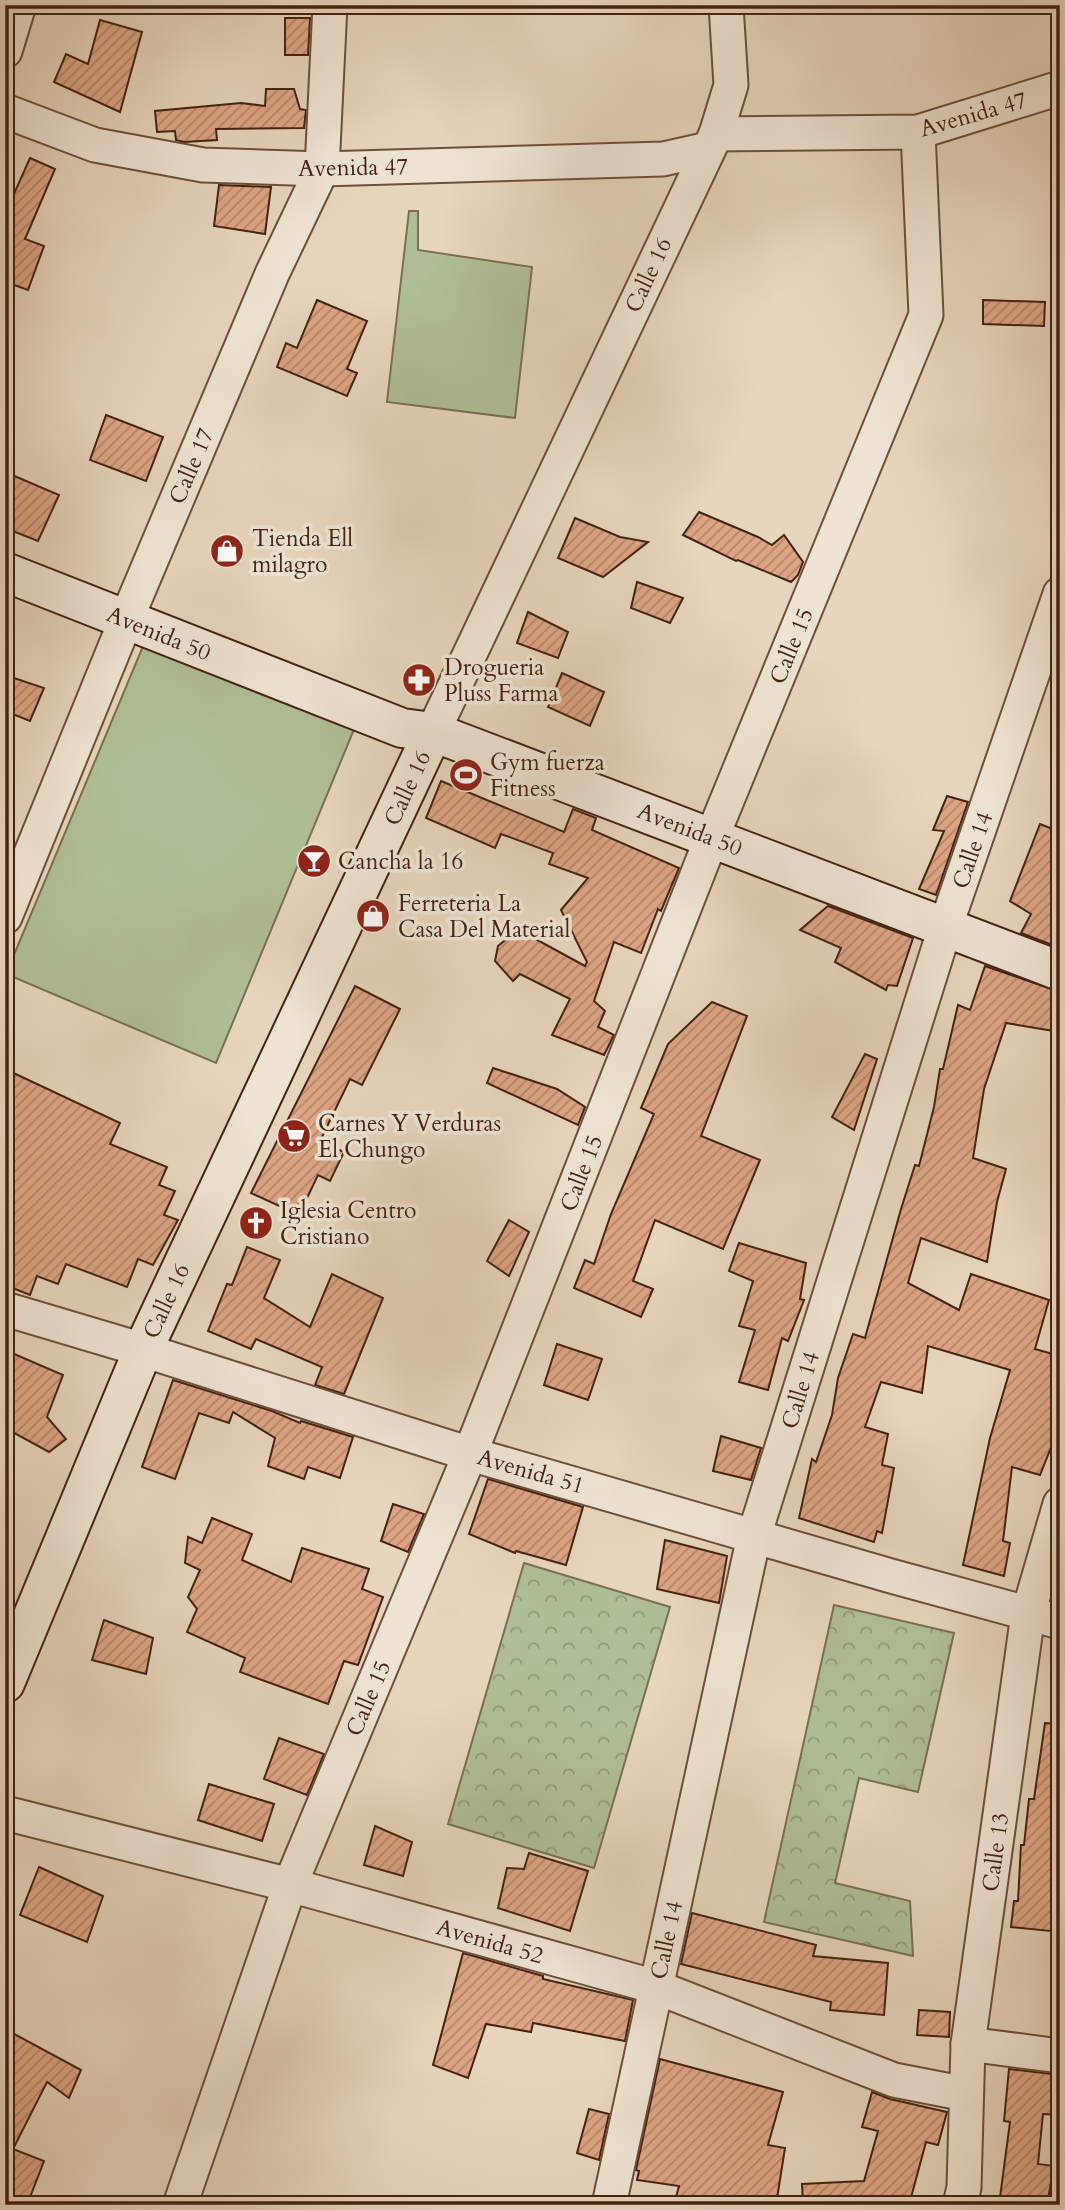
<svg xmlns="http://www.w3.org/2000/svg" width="1065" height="2210" font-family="Cardo,serif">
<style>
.green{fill:#afbe96;stroke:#7a7053;stroke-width:2}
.forest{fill:url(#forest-crowns);stroke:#7a7053;stroke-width:2}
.building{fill:url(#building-hatch);stroke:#442310;stroke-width:2}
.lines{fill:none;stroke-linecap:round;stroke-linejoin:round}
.street-casing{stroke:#6d503b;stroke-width:37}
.secondary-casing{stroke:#442310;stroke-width:42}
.street{stroke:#efe4d4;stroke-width:33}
.secondary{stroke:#efe4d4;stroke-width:38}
.labels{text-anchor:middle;stroke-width:7;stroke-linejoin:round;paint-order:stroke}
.street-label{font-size:23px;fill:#442310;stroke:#efe4d4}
.poi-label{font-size:23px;fill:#442310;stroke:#efe4d4;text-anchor:start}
</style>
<defs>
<pattern id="forest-crowns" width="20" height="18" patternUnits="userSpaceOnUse" patternTransform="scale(1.75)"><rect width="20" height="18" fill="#afbe96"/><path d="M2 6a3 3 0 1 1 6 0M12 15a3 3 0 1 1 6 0" fill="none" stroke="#909a79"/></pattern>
<pattern id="building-hatch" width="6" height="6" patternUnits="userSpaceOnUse" patternTransform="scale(1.75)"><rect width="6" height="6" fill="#dea585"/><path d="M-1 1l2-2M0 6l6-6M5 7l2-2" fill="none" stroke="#b6866b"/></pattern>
</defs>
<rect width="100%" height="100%" fill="#e7d5bd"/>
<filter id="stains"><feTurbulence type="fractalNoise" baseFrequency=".00286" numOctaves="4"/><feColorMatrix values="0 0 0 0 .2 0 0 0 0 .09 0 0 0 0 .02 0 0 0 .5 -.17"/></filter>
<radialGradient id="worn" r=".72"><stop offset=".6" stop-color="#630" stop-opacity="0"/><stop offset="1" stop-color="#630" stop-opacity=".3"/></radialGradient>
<g class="green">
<polygon points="409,211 418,211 418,250 532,267 515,418 387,402"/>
<polygon points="146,639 355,727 216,1063 6,974"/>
</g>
<g class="forest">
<polygon points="524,1563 670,1607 594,1868 448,1824"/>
<polygon points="834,1605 954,1633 918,1792 859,1778 835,1883 910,1901 913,1956 764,1922"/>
</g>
<g class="building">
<polygon points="285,18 310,18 308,55 285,55"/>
<polygon points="100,20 142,32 120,112 54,82 66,54 88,64"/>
<polygon points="266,89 294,89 300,109 306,110 304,128 216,129 217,140 184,142 176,140 175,131 157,132 155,111 241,103 265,106"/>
<polygon points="30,158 55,169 25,239 44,246 28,290 6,282 5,284 5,214"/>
<polygon points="219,185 271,187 265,234 214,226"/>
<polygon points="317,300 367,321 347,369 357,373 347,396 277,367 286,343 297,348"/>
<polygon points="983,300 1045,302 1044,326 983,324"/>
<polygon points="106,415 163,437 146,481 90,460"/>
<polygon points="5,472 59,495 38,541 5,528"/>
<polygon points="699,512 758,537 772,545 784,535 803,562 798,575 791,582 738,560 736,561 683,535"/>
<polygon points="575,518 620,537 648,542 603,577 558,558"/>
<polygon points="637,582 683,598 670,623 631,608"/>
<polygon points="528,612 568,632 558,658 517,643"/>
<polygon points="562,673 604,692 590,726 548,707"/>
<polygon points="5,675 44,688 30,721 5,711"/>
<polygon points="441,781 564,832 573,809 596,818 592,830 679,868 661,911 658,909 641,953 614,942 594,1001 605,1011 598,1027 614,1035 604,1055 552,1035 570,999 520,974 513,981 495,961 498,946 514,933 516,935 521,931 585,966 587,962 561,910 588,878 549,864 553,853 501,834 495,848 426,818"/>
<polygon points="947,796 968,802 936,895 919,889 944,831 933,830"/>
<polygon points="1040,824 1060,832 1060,948 1021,933 1031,914 1010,901"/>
<polygon points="828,906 913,938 897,986 888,985 886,990 835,962 841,948 800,930"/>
<polygon points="985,966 1060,992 1060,1032 1006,1023 984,1089 973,1158 1006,1169 997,1202 987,1262 921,1238 908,1283 959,1310 971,1274 1049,1300 1035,1349 1060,1356 1060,1425 1040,1475 1012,1467 1003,1541 1010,1543 1004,1576 963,1565 990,1438 1010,1370 928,1346 922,1393 881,1382 865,1427 888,1434 882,1465 894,1468 882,1533 877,1531 874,1542 799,1518 812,1459 816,1462 832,1415 838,1378 853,1334 865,1338 901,1209 915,1165 919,1166 934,1107 940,1069 943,1069 958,1005 970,1010"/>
<polygon points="355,986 400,1009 362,1085 350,1079 320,1141 344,1152 330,1181 318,1175 299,1215 251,1193"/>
<polygon points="712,1002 747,1016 701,1136 760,1160 723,1249 655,1220 633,1281 653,1289 641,1317 574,1288 585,1260 594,1264 611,1214 654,1114 641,1108 668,1044"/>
<polygon points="865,1054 877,1059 854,1130 832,1117"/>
<polygon points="493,1068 557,1089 585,1107 578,1125 487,1083"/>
<polygon points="5,1069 120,1123 110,1144 167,1167 159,1185 175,1191 164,1215 178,1220 153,1265 138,1259 127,1287 66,1264 58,1284 37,1276 30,1295 5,1285"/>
<polygon points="509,1220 529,1232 509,1276 487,1261"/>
<polygon points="739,1243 806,1263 800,1299 804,1300 788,1341 782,1338 768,1390 739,1382 755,1330 739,1326 753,1281 729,1271"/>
<polygon points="247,1247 280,1260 264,1298 310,1327 332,1274 383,1298 344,1394 315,1385 322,1367 256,1339 251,1349 208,1331 227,1284 232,1285"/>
<polygon points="557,1344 602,1359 588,1400 544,1385"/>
<polygon points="5,1350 63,1375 47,1417 66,1439 49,1452 5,1428"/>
<polygon points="173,1380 272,1411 300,1423 301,1421 353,1437 340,1478 308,1467 304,1479 268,1466 275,1438 233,1412 229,1423 199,1413 175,1479 142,1467"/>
<polygon points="721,1436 761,1448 751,1480 713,1471"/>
<polygon points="488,1479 583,1507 566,1565 516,1551 515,1553 469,1534"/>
<polygon points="393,1504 424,1514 408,1552 381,1541"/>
<polygon points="212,1518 252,1534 242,1560 291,1582 302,1548 369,1569 362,1589 383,1597 358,1665 344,1661 328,1704 240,1672 245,1658 187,1632 197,1609 188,1597 200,1570 185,1563 188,1537 202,1543"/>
<polygon points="665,1540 727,1556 719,1603 657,1589"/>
<polygon points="104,1620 153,1638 146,1674 92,1660"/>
<polygon points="1045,1723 1060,1724 1060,1932 1011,1927 1014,1901 1018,1901 1021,1845 1024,1845 1029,1799 1034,1799"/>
<polygon points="279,1738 324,1754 307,1795 264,1779"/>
<polygon points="209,1784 274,1804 262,1841 198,1820"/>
<polygon points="375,1826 412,1842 403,1876 364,1865"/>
<polygon points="529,1853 588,1871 570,1931 498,1908 507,1868 524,1869"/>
<polygon points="39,1867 103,1896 87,1942 20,1915"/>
<polygon points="692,1913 816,1945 813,1956 888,1963 884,2015 830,2010 831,2002 681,1964"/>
<polygon points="463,1953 543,1976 543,1979 633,2000 625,2041 533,2023 531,2032 486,2024 468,2078 433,2065"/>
<polygon points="919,2010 950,2012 949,2037 917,2035"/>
<polygon points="5,2029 81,2070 69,2098 47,2082 13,2149 44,2161 27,2205 5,2205"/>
<polygon points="660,2059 783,2092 768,2145 785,2148 776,2205 674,2205 679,2186 637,2180 639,2171 636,2170"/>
<polygon points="1009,2069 1060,2075 1060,2115 1043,2114 1038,2164 1054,2166 1047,2205 999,2205 1010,2122 1004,2121"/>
<polygon points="872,2092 890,2099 947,2112 938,2145 926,2142 909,2205 803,2205 802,2184 864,2181 878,2131 862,2127"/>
<polygon points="589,2109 609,2114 599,2160 577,2153"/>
</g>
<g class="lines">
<g class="street-casing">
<g id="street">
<polyline points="5,51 19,5"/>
<polyline points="5,111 95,145 203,165 322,169 663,159 708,149"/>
<polyline points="716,134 918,132 1060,88"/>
<polyline points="433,732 716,134 731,85 726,5"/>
<polyline points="5,917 126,620 272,274 322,169 330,5"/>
<polyline points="5,1309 143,1350 470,1454 891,1576 1060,1622"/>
<polyline points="5,1813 290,1885 656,1987 894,2080 966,2094"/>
<polyline points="968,2044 1060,2056"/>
<polyline points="180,2205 290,1885 470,1454 712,837 926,315 918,132"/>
<polyline points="609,2205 754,1536 945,928 1060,594"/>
<polyline points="960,2205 964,2187 968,2044 1028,1614 1060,1504"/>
</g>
</g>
<g class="secondary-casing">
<g id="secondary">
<polyline points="5,572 402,728 433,732 1060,971"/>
<polyline points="5,1683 143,1350 433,732"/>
</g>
</g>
<use href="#street" class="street"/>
<use href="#secondary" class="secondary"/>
</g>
<defs>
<g id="shop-disc" transform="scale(1.75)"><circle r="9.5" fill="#8f2418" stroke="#efe4d4"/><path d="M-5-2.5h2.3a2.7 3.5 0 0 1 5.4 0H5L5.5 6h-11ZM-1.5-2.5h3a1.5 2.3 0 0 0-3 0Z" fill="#fff"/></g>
<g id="pharmacy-disc" transform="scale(1.75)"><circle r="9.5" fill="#8f2418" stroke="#efe4d4"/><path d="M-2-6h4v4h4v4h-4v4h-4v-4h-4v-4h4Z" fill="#fff"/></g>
<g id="stadium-disc" transform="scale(1.75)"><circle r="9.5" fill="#8f2418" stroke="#efe4d4"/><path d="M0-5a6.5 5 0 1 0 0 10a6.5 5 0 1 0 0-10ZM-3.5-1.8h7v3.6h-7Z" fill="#fff"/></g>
<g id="bar-disc" transform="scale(1.75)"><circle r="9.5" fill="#8f2418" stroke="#efe4d4"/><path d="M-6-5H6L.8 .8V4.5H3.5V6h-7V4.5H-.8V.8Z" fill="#fff"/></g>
<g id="supermarket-disc" transform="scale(1.75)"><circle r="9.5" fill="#8f2418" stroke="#efe4d4"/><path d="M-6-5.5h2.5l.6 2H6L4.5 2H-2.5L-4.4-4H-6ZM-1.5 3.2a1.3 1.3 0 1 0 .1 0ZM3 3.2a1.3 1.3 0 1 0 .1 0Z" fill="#fff"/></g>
<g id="church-disc" transform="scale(1.75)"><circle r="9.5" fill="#8f2418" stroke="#efe4d4"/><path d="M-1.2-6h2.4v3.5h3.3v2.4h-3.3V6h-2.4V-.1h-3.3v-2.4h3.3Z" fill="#fff"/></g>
</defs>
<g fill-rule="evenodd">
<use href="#shop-disc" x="227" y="551"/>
<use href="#pharmacy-disc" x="419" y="680"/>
<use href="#stadium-disc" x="466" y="775"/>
<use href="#bar-disc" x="314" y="861"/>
<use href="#shop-disc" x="373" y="916"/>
<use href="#supermarket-disc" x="294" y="1136"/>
<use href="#church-disc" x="256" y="1223"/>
</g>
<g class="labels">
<g class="street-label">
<text transform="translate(973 114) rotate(-16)" y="8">Avenida 47</text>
<text transform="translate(353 167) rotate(-1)" y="8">Avenida 47</text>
<text transform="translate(648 275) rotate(-65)" y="8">Calle 16</text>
<text transform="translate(191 466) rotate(-67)" y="8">Calle 17</text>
<text transform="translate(159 633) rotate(22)" y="8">Avenida 50</text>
<text transform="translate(791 646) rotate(-68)" y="8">Calle 15</text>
<text transform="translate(407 788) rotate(-65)" y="8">Calle 16</text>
<text transform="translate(690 829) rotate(21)" y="8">Avenida 50</text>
<text transform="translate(972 850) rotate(-71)" y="8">Calle 14</text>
<text transform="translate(581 1173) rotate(-69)" y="8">Calle 15</text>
<text transform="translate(166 1301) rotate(-65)" y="8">Calle 16</text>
<text transform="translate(800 1390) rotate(-73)" y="8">Calle 14</text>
<text transform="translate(531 1471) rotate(16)" y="8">Avenida 51</text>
<text transform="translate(368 1698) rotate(-67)" y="8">Calle 15</text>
<text transform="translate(995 1852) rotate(-82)" y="8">Calle 13</text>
<text transform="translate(666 1940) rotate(-78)" y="8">Calle 14</text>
<text transform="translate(490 1941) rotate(16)" y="8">Avenida 52</text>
</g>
<g class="poi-label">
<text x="252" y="546">Tienda Ell<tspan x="252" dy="26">milagro</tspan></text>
<text x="444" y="675">Drogueria<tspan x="444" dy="26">Pluss Farma</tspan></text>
<text x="490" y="770">Gym fuerza<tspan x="490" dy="26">Fitness</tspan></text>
<text x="338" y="869">Cancha la 16</text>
<text x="398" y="911">Ferreteria La<tspan x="398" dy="26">Casa Del Material</tspan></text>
<text x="318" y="1131">Carnes Y Verduras<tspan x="318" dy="26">El Chungo</tspan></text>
<text x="280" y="1218">Iglesia Centro<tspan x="280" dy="26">Cristiano</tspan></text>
</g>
</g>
<rect width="1065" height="2210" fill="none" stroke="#e7d5bd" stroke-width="28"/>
<rect x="7" y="7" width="1051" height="2196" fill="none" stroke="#442310" stroke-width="3.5"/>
<rect x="14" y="14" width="1037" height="2182" fill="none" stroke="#442310" stroke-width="2"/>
<rect width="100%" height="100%" filter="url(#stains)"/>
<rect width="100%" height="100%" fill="url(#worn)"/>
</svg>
